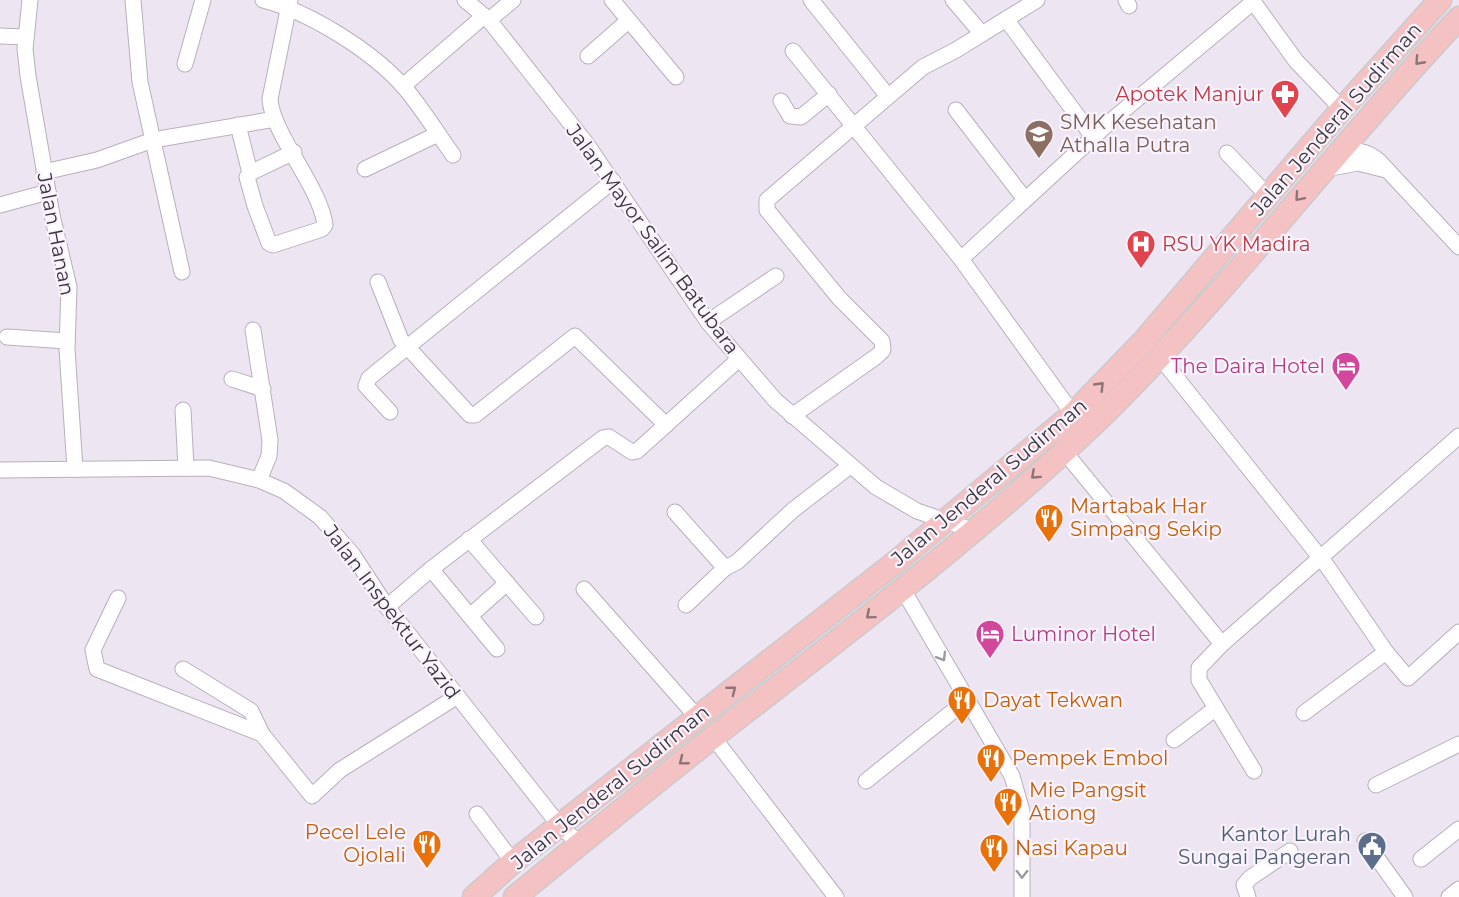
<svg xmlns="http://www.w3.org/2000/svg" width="1459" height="897" font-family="Montserrat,sans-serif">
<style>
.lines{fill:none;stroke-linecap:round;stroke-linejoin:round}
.minor-casing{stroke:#b8afbd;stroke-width:17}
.highway-casing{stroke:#cbcacc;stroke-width:25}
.minor{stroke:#fff;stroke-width:15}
.highway{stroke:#f4c2c3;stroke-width:22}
.oneway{stroke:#8d7478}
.oneway2{stroke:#9c9a9c}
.labels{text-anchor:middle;stroke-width:4.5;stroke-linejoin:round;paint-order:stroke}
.health-label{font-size:20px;fill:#be3a42;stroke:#faf3fe;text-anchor:end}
.street-label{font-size:20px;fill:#38353a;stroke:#faf3fe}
.education-label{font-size:20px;fill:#785e54;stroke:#faf3fe;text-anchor:start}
.hotel-label{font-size:20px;fill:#b23c85;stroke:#faf3fe;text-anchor:end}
.food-label{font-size:20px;fill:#c56008;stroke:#faf3fe;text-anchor:start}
.service-label{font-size:20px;fill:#4e5e75;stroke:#faf3fe;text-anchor:end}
</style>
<rect width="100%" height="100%" fill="#eee5f3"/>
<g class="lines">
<g class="minor-casing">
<g id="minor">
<polyline points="30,0 25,49 28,76 52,215 69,287 67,349 75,469"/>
<polyline points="133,0 140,82 182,272"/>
<path d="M263,0C310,12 372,51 404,87C422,108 437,133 453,155"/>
<path d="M290,0L270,99C272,134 320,186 325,225L322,229L273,245L269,243L255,206L247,177L250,173L294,152"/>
<polyline points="465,0 489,20 586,143 708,322 775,400 876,487 917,511 972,530"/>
<polyline points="612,0 676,77"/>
<polyline points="811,0 887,95"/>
<polyline points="953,0 982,34"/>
<polyline points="1126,0 1129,6"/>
<polyline points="1252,0 1296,61 1342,109"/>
<polyline points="1006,19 1093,137"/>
<polyline points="489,20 513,0"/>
<polyline points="0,36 26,37"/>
<polyline points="793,51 961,259 1073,414"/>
<polyline points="588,56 628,21"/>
<polyline points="185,64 203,0"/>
<polyline points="403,86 484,16"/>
<polyline points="781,101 790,116 801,117 829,94"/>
<polyline points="956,110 1024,198"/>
<polyline points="238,125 250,173"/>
<polyline points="1227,153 1268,196"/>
<path d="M1337,153C1355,150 1365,149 1379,161L1459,247"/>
<polyline points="365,169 438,134"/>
<polyline points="1325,169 1358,163 1386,170"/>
<polyline points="44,172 97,160 153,140 275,119"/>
<polyline points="0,205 48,192"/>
<polyline points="961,259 1112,120 1253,2"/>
<polyline points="378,282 401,340 470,415 475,415 575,336 666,425"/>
<polyline points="708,322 776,276"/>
<polyline points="253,330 270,440 269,456 259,480"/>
<polyline points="7,337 67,341"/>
<polyline points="1159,356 1327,566 1386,652 1304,713"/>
<polyline points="232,379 263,389"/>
<polyline points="183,410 186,468"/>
<polyline points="390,412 366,386 369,378 613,181"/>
<polyline points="792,416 877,356 883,350 882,341 839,298 767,210 767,200 923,67 956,50 1037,0"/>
<polyline points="1063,450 1222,644"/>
<polyline points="0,470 209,468 259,480 284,491 320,517 353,555 387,607 560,826 580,844"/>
<polyline points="675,512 725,568 737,562 793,510 850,466"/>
<polyline points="469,539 536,617"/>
<polyline points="431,569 497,649"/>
<polyline points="902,588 1012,776 1022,811 1022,897"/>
<polyline points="584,589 697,717"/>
<polyline points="118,598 93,650 97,669 262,734 312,796 340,770 456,697"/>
<polyline points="686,605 725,568"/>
<polyline points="387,607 431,569 603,438 609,437 632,452 637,451 739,359"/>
<polyline points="470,616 507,583"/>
<polyline points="1386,652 1408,678 1459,632"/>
<polyline points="183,669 251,711 262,734"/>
<polyline points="713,737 836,897"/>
<polyline points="1174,740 1216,708"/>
<polyline points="1254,771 1199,680 1199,668 1222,644 1459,436"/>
<polyline points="866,781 968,699"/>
<polyline points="1376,785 1459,744"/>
<polyline points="477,814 513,862"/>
<polyline points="1365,841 1405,897"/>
<polyline points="1421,859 1459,829"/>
<polyline points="1248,897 1244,885 1250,878 1290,851"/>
<polyline points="1449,897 1459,889"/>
</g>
</g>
<g class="highway-casing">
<g id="highway">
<polyline points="474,897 513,862 897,561 1073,414 1142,343 1342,109 1440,0"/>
<path d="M515,897C582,842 649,787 717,734C848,632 984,530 1103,415C1230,290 1337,147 1459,18"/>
</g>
</g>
<use href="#minor" class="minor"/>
<use href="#highway" class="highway"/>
</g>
<defs><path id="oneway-chevron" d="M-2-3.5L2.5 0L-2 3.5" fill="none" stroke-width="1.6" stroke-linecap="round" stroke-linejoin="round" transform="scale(1.5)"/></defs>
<g class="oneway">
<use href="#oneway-chevron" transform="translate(1419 61) rotate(132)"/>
<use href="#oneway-chevron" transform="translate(1299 197) rotate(131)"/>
<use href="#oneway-chevron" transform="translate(1100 386) rotate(-46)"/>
<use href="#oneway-chevron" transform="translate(1035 475) rotate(138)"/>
<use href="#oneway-chevron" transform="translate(870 615) rotate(140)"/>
<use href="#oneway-chevron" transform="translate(732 690) rotate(-38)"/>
<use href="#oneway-chevron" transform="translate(683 761) rotate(141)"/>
</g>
<g class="oneway2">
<use href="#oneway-chevron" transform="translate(942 657) rotate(59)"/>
<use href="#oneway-chevron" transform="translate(1022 874) rotate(90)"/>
</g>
<defs>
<g id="pharmacy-pin" transform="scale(1.5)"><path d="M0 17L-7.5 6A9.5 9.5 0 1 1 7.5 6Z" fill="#e0444e" stroke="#faf3fe"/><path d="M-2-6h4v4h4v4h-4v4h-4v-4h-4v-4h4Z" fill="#fff"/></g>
<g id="school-pin" transform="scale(1.5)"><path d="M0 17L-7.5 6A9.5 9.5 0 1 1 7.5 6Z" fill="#8d6e63" stroke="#faf3fe"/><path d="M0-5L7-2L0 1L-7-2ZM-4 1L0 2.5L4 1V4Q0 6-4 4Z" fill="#fff"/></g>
<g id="hospital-pin" transform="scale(1.5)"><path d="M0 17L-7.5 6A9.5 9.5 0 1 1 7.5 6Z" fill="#e0444e" stroke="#faf3fe"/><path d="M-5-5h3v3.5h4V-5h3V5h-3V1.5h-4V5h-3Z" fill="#fff"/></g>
<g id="hotel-pin" transform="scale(1.5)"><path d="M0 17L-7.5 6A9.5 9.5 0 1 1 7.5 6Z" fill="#d1479c" stroke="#faf3fe"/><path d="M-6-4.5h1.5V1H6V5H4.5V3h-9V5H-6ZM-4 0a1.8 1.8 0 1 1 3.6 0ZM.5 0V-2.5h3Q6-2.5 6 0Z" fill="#fff"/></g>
<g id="restaurant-pin" transform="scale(1.5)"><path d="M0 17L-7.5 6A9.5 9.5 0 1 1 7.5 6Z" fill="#e8710a" stroke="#faf3fe"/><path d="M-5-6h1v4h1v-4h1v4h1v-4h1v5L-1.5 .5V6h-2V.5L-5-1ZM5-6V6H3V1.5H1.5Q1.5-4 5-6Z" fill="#fff"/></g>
<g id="civic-pin" transform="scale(1.5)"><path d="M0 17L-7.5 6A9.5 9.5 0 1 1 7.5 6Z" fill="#5c6f8a" stroke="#faf3fe"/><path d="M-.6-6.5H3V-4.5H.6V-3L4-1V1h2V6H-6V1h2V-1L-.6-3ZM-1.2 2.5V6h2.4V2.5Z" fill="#fff"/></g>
</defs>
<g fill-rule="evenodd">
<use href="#pharmacy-pin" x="1285" y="94"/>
<use href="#school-pin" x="1039" y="134"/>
<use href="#hospital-pin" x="1141" y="244"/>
<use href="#hotel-pin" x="1346" y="366"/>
<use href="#restaurant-pin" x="1049" y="518"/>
<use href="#hotel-pin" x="990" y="634"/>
<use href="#restaurant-pin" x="962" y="700"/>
<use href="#restaurant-pin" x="991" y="758"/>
<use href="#restaurant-pin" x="1008" y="802"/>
<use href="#restaurant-pin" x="427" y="844"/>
<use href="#civic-pin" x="1372" y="846"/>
<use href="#restaurant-pin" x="994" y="848"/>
</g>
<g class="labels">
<g class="health-label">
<text x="1264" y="101">Apotek Manjur</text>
<text x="1162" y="251" text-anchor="start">RSU YK Madira</text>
</g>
<g class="street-label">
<text transform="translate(1336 119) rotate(-49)" y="7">Jalan Jenderal Sudirman</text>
<text transform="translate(56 234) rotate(79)" y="7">Jalan Hanan</text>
<text transform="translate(653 239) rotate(54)" y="7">Jalan Mayor Salim Batubara</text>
<text transform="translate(989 482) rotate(-40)" y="7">Jalan Jenderal Sudirman</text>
<text transform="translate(392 612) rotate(53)" y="7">Jalan Inspektur Yazid</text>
<text transform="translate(610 787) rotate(-39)" y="7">Jalan Jenderal Sudirman</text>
</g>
<g class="education-label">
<text x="1060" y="129">SMK Kesehatan<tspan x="1060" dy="23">Athalla Putra</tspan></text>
</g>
<g class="hotel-label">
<text x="1325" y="373">The Daira Hotel</text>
<text x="1011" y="641" text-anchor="start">Luminor Hotel</text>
</g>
<g class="food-label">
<text x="1070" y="513">Martabak Har<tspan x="1070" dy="23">Simpang Sekip</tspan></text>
<text x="983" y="707">Dayat Tekwan</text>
<text x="1012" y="765">Pempek Embol</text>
<text x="1029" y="797">Mie Pangsit<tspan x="1029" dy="23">Ationg</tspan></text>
<text x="406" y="839" text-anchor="end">Pecel Lele<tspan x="406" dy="23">Ojolali</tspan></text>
<text x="1015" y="855">Nasi Kapau</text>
</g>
<g class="service-label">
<text x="1351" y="841">Kantor Lurah<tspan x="1351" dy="23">Sungai Pangeran</tspan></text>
</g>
</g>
</svg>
